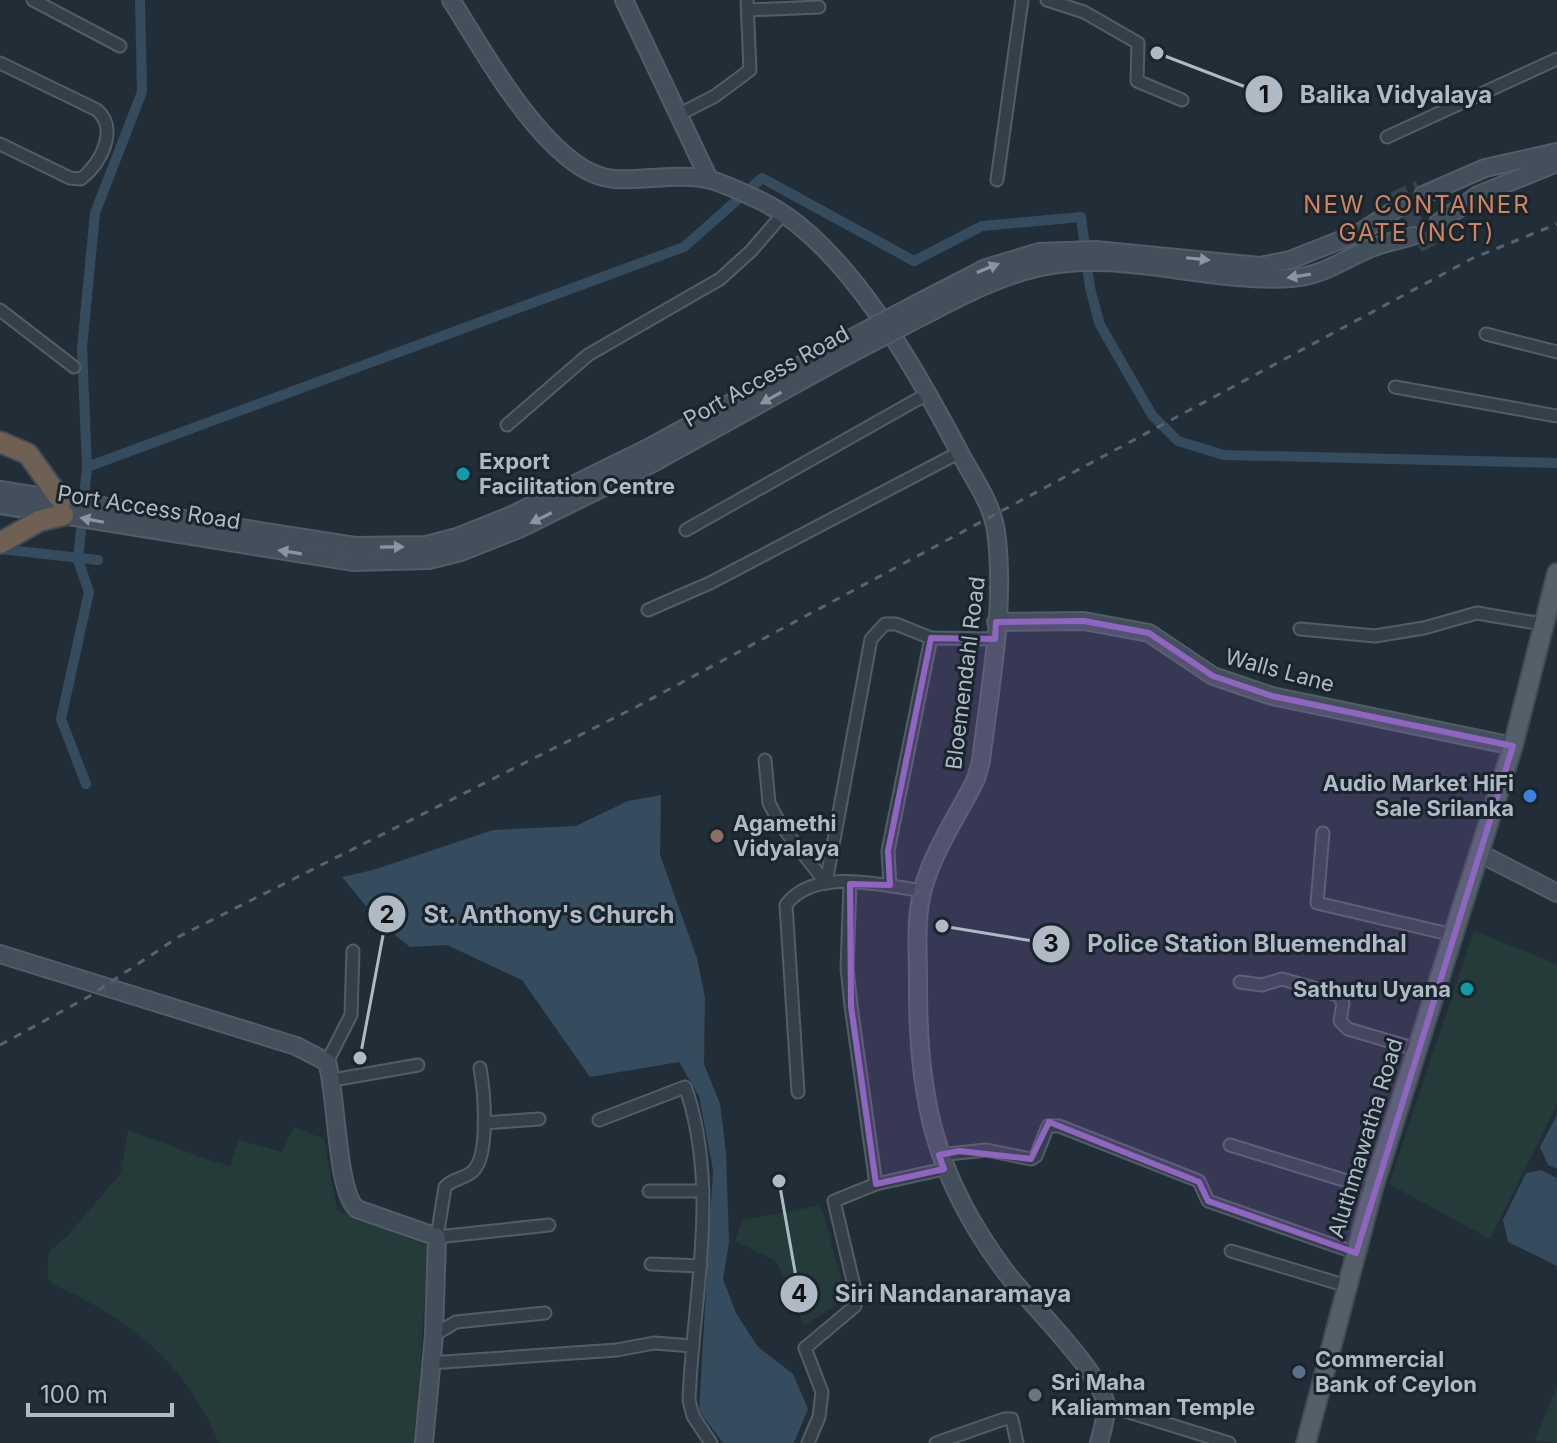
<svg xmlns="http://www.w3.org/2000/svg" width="1557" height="1443" font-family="Inter,sans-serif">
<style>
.green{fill:#243b3a}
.water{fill:#354c5f}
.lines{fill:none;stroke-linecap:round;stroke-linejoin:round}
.canal{stroke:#354c5f;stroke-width:10}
.secondary-tunnel{stroke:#36434d;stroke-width:16;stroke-dasharray:16 8;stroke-linecap:butt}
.street-casing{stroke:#525d66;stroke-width:15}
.secondary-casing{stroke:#525d66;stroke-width:20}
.primary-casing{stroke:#414b55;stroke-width:22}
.highway-casing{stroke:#3f4a53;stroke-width:24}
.street{stroke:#353f49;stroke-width:11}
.secondary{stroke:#434f5b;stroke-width:16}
.primary{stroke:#535f69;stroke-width:18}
.highway{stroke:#6e6052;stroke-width:20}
.rail{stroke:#576470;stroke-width:3;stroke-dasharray:8 8;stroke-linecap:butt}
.secondary-bridge-casing{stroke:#525d66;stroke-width:20;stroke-linecap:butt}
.secondary-bridge{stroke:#434f5b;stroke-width:16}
.oneway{fill:#8995a0}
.marked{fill:#9065c1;fill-opacity:0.2;stroke:#9065c1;stroke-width:6;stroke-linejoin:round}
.culture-dot{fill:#0f9aa8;stroke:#1a242d;stroke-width:3}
.shop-dot{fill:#3f7fe0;stroke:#1a242d;stroke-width:3}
.education-dot{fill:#8d6e63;stroke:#1a242d;stroke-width:3}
.service-dot{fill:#5c6f8a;stroke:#1a242d;stroke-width:3}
.worship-dot{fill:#6b7280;stroke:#1a242d;stroke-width:3}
.labels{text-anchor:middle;stroke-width:6;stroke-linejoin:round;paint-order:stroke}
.street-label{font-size:22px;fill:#afbac5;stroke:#1a242d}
.poi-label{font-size:22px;font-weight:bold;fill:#afbac5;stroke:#1a242d;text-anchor:start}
.neighbourhood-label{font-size:24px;letter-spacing:2px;fill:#d1825e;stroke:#1a242d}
.leader{fill:none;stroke:#afbac5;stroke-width:3}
.callout-dot{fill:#afbac5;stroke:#1a242d;stroke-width:3}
.mark-label{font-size:24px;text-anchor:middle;font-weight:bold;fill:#111}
.callout-label{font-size:24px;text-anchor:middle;font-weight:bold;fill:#afbac5;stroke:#1a242d;stroke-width:6;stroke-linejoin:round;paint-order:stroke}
</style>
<rect width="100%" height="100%" fill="#212e38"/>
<g class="green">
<polygon points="1474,931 1557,964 1557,1105 1490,1239 1389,1184"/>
<path d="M294,1127L324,1139L337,1210L428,1246L415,1443H219C186,1363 129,1318 52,1284L47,1275L49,1252L67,1236L121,1173L128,1131C163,1141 194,1157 230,1166L238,1140L282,1152Z"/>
<polygon points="818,1206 823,1211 845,1294 835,1306 804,1325 776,1261 735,1241 742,1220"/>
<polygon points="1557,1387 1557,1443 1535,1440"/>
</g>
<g class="water">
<polygon points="661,795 660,855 697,958 705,997 704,1064 720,1104 726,1152 729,1242 723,1279 736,1313 758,1347 793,1374 808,1409 794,1443 723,1443 699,1411 713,1170 699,1096 679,1062 590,1077 522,980 447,945 410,947 379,922 342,877 373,870 493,830 576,826 628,801"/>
<polygon points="1557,1115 1557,1169 1548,1165 1540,1147"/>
<polygon points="1541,1170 1557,1178 1557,1266 1508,1242 1503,1220 1526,1173"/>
</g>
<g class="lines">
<g class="canal">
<polyline points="140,0 142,92 95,213 82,348 87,467 684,247 762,178 914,261 982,226 1081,217 1090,288 1100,325 1152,415 1178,441 1224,455 1557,463"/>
<polyline points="0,549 98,560"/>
<polyline points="86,784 61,719 89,592 78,560 87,467"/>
</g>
<g class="secondary-tunnel">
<polyline points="1394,200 1419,188"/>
<polyline points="1403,217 1428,204"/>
<polyline points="1408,227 1433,214"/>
<polyline points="1418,245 1442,232"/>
</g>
<g class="street-casing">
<g id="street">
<polyline points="33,0 120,46"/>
<polyline points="1047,0 1084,12 1138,43 1137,81 1182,100"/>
<polyline points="749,10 819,7"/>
<path d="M0,63L97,110C119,129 101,163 81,179L70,178L0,144"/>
<polyline points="678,115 715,96 750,70 747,0"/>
<polyline points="1387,137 1557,59"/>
<polyline points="997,180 1022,0"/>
<polyline points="0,310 74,367"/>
<polyline points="1486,334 1557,352"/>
<polyline points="1395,387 1557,416"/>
<polyline points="507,425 588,355 720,279 751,251 783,214"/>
<polyline points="686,530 927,394"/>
<polyline points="648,610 710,583 960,452"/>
<polyline points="1300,629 1375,636 1424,628 1477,613 1542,624"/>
<polyline points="765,760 769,803 780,824 826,883"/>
<polyline points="1323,833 1317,903 1453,935"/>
<polyline points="826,883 871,639 885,624 896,624 931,638"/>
<polyline points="850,884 847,968 851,1006 876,1184"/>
<polyline points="890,886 888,851 931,638 995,639"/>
<polyline points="1240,982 1262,985 1282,979 1338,995 1343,1003 1340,1021 1348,1029 1416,1049"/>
<polyline points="327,1062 351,1015 353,951"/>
<path d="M480,1068C484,1090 490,1155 473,1171C465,1179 453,1178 445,1187L437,1237L549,1225"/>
<polyline points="333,1080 418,1065"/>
<path d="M798,1092L786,905C814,867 882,885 923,891"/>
<path d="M599,1120L685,1087L688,1095C719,1195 693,1298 689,1400L693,1416L711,1443"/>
<polyline points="484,1123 539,1119"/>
<polyline points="1230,1145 1373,1189"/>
<polyline points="939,1155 986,1150 1031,1159 1036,1156 1048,1126 1059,1126 1199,1181 1208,1201 1356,1253"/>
<polyline points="649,1191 703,1191"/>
<polyline points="1231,1251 1347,1286"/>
<polyline points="651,1264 701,1266"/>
<polyline points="434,1335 456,1322 545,1313"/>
<polyline points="429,1363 617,1350 654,1343 693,1346"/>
<polyline points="1106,1405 1229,1443"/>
<polyline points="808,1443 819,1417 822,1392 805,1348 855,1306 856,1294 834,1201 876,1184 944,1169"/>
<polyline points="936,1443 1004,1419 1012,1419 1017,1443"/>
</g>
</g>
<g class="secondary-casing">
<g id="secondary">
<path d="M451,0C483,49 550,175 614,179C645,181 681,172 711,180C728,185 746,194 761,201C846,241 919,375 961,455C974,479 992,504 996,531C1006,606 990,686 981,761L976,779C958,815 933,851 923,889C915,918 918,951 918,980C917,1097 934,1176 1005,1271C1026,1300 1105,1375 1106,1407C1106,1419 1102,1432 1099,1443"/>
<polyline points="624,0 709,179"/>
<polyline points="1423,195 1485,168 1557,152"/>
<polyline points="1438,223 1478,195 1557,163"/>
<polyline points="918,303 986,268 1039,252 1095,250 1260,266 1290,260 1361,232 1398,208"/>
<path d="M923,316C960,297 995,278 1036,268C1119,248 1207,284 1292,278C1323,276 1344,259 1371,248C1384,243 1399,240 1413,236"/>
<polyline points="0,490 355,546 426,545 457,537 512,515 646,449 834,347"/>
<polyline points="0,505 353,562 429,560 461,552 519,529 653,463 839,360"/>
<polyline points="996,622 1084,621 1149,633 1213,676 1272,696 1513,746"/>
<polyline points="1481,854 1557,893"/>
<path d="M0,954L296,1046L327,1062C337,1093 336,1192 357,1209L437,1237L434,1335L424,1443"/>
</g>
</g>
<g class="primary-casing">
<polyline id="primary" points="1306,1443 1373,1189 1513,746 1557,573"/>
</g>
<g class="highway-casing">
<g id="highway">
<polyline points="0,442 28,454 61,500"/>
<polyline points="0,543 39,521 63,515"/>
</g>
</g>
<use href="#street" class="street"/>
<use href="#secondary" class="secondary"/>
<use href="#primary" class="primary"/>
<use href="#highway" class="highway"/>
<polyline class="rail" points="0,1045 88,997 180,936 636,707 1473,258 1557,224"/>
<g class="secondary-bridge-casing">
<g id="secondary-bridge">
<polyline points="834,347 918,303"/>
<polyline points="839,360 923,316"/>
</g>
</g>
<use href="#secondary-bridge" class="secondary-bridge"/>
</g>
<defs><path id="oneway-solid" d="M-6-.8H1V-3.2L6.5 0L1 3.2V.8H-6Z" transform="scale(2)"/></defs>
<g class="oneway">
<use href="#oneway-solid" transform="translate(1198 259) rotate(6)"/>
<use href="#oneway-solid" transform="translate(988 268) rotate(-22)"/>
<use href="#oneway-solid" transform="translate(1299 276) rotate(171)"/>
<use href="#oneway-solid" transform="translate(771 398) rotate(151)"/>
<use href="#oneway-solid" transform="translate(541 518) rotate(154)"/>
<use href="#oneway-solid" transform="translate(92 520) rotate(-169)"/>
<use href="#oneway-solid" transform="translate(392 547) rotate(-1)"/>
<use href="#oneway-solid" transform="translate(290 552) rotate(-171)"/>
</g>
<path class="marked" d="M1084,621L1149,633L1213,676L1272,696L1513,746L1356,1253L1208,1201L1199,1182L1049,1122L1031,1159L959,1151L939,1155L944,1169L876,1184L851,1006L850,884L890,885L888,851L931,638L995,639L996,622Z"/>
<g class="culture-dot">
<circle cx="463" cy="474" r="8"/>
<circle cx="1467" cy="989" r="8"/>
</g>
<circle class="shop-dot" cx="1530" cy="796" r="8"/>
<circle class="education-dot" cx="717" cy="836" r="8"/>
<circle class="service-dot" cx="1299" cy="1372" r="8"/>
<circle class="worship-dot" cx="1035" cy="1395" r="8"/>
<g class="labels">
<g class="street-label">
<text transform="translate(766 376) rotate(-29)" y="8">Port Access Road</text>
<text transform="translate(149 507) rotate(9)" y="8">Port Access Road</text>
<text transform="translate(1280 670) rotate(15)" y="8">Walls Lane</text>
<text transform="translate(965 673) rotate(-83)" y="8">Bloemendahl Road</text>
<text transform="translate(1365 1138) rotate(-73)" y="8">Aluthmawatha Road</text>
</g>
<g class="poi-label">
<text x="479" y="469">Export<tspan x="479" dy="25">Facilitation Centre</tspan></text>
<text x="1514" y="791" text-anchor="end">Audio Market HiFi<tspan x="1514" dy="25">Sale Srilanka</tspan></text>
<text x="733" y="831">Agamethi<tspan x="733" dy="25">Vidyalaya</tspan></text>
<text x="1451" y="997" text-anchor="end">Sathutu Uyana</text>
<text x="1315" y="1367">Commercial<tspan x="1315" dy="25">Bank of Ceylon</tspan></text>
<text x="1051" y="1390">Sri Maha<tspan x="1051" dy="25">Kaliamman Temple</tspan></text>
</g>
<g class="neighbourhood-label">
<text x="1417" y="213">NEW CONTAINER<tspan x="1417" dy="28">GATE (NCT)</tspan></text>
</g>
</g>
<path class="leader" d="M1157 53L1264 94M360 1058L387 914M942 926L1051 944M779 1181L799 1294"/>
<g class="callout-dot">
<circle cx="1157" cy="53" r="8"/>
<circle cx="360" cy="1058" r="8"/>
<circle cx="942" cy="926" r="8"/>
<circle cx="779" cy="1181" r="8"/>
<circle cx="1264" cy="94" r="20"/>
<circle cx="387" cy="914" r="20"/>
<circle cx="1051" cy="944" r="20"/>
<circle cx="799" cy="1294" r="20"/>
</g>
<g class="mark-label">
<text x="1264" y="103">1</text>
<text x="387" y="923">2</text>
<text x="1051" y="952">3</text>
<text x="799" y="1302">4</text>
</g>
<g class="callout-label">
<text x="1396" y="103">Balika Vidyalaya</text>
<text x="549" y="923">St. Anthony's Church</text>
<text x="1247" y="952">Police Station Bluemendhal</text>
<text x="953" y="1302">Siri Nandanaramaya</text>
</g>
<path d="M28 1403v12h144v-12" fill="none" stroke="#afbac5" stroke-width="4"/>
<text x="40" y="1403" font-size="24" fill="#afbac5" stroke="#1a242d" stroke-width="6" paint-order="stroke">100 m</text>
</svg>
